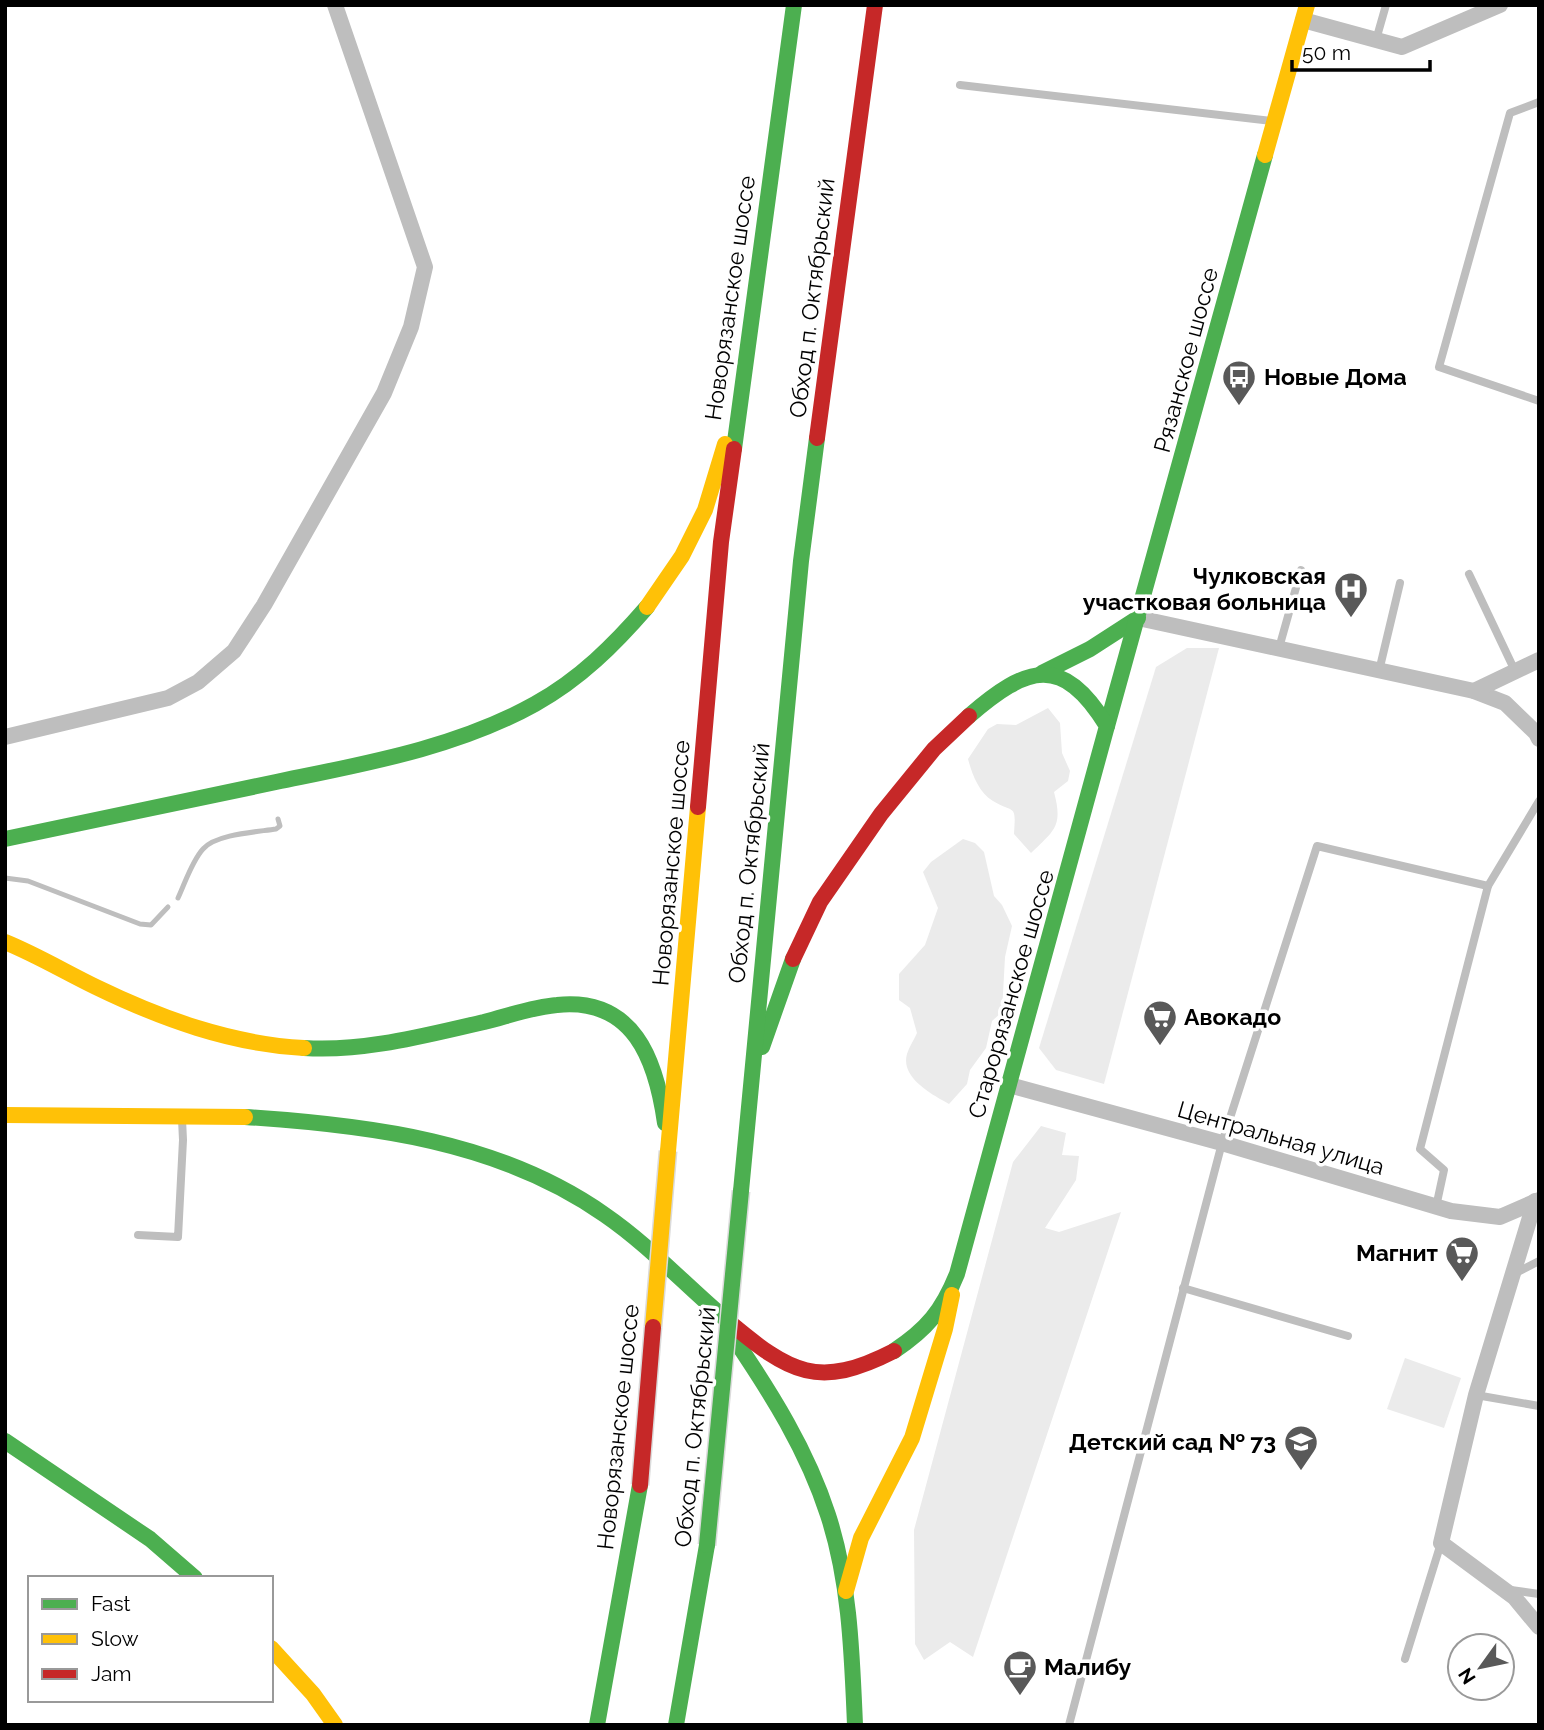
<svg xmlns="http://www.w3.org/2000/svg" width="1544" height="1730" font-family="Raleway,sans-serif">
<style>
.green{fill:#ebebeb}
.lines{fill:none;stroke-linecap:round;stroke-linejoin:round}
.stream{stroke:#bebebe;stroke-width:5}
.lane{stroke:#bebebe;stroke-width:8}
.street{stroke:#bebebe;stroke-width:16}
.fast{stroke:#4caf50;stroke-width:16}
.slow{stroke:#ffc107;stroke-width:16}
.jam{stroke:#c62828;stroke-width:16}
.fast-bridge-casing{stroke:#dbdbdb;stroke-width:19;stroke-linecap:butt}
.slow-bridge-casing{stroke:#dbdbdb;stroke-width:19;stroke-linecap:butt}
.jam-bridge-casing{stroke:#dbdbdb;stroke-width:19;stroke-linecap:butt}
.fast-bridge{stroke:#4caf50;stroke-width:16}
.slow-bridge{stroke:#ffc107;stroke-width:16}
.jam-bridge{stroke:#c62828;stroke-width:16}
.labels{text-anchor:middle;stroke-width:7;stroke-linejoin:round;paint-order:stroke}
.street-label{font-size:23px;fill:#000;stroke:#fff}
.poi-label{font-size:23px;font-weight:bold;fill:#000;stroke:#fff;text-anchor:start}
</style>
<rect width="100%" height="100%" fill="#fff"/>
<g class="green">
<polygon points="1187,648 1219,648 1104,1084 1056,1070 1039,1048 1156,667"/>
<path d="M1048,708L1060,723L1062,753L1070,771L1068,781L1054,792C1063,826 1055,830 1031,853L1014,834C1016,803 1015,814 993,801C979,793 972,774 968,759L988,729L997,724L1016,725Z"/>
<path d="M963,839L975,843L984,852L994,896L1002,905L1012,926L1005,957L1002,1012L992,1021L986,1048L970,1070L967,1084L949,1104C933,1095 900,1078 907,1054C909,1047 914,1040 917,1033L910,1008L899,1000V974L925,945L938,908L923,872L931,862Z"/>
<polygon points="1041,1126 1066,1133 1062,1155 1079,1156 1076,1180 1045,1228 1059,1232 1121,1212 973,1657 950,1642 924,1660 915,1644 914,1530 1013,1162"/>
<polygon points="1405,1358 1461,1378 1444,1428 1387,1409"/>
</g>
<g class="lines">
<g class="stream">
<polyline points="5,878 28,881 140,924 151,925 168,907"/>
<path d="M178,898C185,883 192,861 203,849C216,834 257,832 276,829L280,826L278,819"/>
</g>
<g class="lane">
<polyline points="1376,40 1386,5"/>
<polyline points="960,85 1272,121"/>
<polyline points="1539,102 1510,113 1439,367 1539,401"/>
<polyline points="1469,574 1515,671"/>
<polyline points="1279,648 1301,570"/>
<polyline points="1379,671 1400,583"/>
<polyline points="1436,1207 1444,1170 1420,1149 1488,886"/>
<polyline points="138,1235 178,1237 183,1140 182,1119"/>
<polyline points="1514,1274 1539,1261"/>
<polyline points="1183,1288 1348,1336"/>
<polyline points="1476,1395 1539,1406"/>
<polyline points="1511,1590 1539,1594"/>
<polyline points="1405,1659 1441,1543"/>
<polyline points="1069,1725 1222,1143 1317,846 1488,886 1539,801"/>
</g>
<g class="street">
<polyline points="1303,20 1402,47 1500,5"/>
<polyline points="1138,618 1474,691 1505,703 1536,733 1539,739"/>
<polyline points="1474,691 1539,660"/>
<polyline points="5,737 168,698 198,682 234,651 264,605 384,393 411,327 425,267 335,5"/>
<polyline points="1009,1085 1222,1143 1451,1211 1500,1217 1539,1200"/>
<polyline points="1535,1201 1476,1395 1441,1543 1514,1597 1539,1627"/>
</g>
<g class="fast">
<polyline points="734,449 794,5"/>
<polyline points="1042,673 1090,649 1138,618"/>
<polyline points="1107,726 1265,155"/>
<path d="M5,839C95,820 186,801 276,782C363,764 456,748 535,704C580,679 614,645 647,607"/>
<polyline points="762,1047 793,959"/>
<path d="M304,1048C365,1052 426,1035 484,1022C508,1016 532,1007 557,1005C634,997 656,1060 665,1123"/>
<path d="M245,1117C369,1125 500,1141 605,1215C650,1246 687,1287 729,1322"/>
<polyline points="741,1191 801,561 817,438"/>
<path d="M733,1337C771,1393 807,1450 828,1515C850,1582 852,1655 855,1725"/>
<path d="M894,1351C927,1329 942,1311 957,1274L1107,726C1062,653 1027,666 969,716"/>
<polyline points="5,1441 150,1539 195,1578"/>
<polyline points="597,1725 640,1485"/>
<polyline points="676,1725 707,1545"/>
</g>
<g class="slow">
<polyline points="1265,155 1307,5"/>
<polyline points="647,607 682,556 705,510 725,444"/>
<path d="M5,942C37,955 65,972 96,987C162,1019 231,1044 304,1048"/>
<polyline points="5,1115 245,1117"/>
<polyline points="668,1151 698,807"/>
<polyline points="846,1591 861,1538 912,1438 945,1329 952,1295"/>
<polyline points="271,1648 313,1694 335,1725"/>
</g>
<g class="jam">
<polyline points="817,438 875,5"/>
<polyline points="698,807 721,542 734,449"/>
<polyline points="793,959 820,902 881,814 934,749 969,716"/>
<path d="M729,1322C790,1373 818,1390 894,1351"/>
</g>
<g class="fast-bridge-casing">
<polyline id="fast-bridge" points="707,1545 741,1191"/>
</g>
<g class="slow-bridge-casing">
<polyline id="slow-bridge" points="653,1327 668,1151"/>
</g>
<g class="jam-bridge-casing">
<polyline id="jam-bridge" points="640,1485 653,1327"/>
</g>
<use href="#fast-bridge" class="fast-bridge"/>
<use href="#slow-bridge" class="slow-bridge"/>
<use href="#jam-bridge" class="jam-bridge"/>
</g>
<defs>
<g id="bus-pin" transform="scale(1.75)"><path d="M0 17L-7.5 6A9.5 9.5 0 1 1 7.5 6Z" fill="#595959" stroke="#fff"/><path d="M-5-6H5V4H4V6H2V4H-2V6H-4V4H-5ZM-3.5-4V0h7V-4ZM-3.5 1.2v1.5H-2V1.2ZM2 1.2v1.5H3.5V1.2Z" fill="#fff"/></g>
<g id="hospital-pin" transform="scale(1.75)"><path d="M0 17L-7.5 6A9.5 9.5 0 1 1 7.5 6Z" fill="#595959" stroke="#fff"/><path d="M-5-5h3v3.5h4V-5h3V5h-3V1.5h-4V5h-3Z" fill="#fff"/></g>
<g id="supermarket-pin" transform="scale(1.75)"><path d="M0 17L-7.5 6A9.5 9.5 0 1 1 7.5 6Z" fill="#595959" stroke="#fff"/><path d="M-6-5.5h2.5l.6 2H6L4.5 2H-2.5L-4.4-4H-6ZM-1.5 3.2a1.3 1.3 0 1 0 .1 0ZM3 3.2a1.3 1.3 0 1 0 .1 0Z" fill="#fff"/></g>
<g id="school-pin" transform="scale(1.75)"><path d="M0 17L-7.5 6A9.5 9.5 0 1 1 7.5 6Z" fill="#595959" stroke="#fff"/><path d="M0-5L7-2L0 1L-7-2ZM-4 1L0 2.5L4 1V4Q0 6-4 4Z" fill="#fff"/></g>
<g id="cafe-pin" transform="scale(1.75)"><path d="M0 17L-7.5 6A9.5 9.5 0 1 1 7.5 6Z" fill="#595959" stroke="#fff"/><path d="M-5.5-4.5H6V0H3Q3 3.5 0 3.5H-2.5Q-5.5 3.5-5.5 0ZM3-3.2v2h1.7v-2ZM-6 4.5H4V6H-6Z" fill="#fff"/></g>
</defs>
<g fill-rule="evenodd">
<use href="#bus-pin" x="1239" y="377"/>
<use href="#hospital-pin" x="1351" y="589"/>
<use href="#supermarket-pin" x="1160" y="1017"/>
<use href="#supermarket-pin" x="1462" y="1253"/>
<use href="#school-pin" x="1301" y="1442"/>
<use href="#cafe-pin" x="1020" y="1667"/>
</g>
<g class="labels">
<g class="street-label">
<text transform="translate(730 298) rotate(-82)" y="8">Новорязанское шоссе</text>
<text transform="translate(812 298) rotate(-83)" y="8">Обход п. Октябрьский</text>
<text transform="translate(1186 360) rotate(-75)" y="8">Рязанское шоссе</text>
<text transform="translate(671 863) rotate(-85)" y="8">Новорязанское шоссе</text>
<text transform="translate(749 863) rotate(-84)" y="8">Обход п. Октябрьский</text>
<text transform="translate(1011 994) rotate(-74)" y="8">Старорязанское шоссе</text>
<text transform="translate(1281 1138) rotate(16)" y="8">Центральная улица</text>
<text transform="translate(618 1427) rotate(-84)" y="8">Новорязанское шоссе</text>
<text transform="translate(695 1427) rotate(-84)" y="8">Обход п. Октябрьский</text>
</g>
<g class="poi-label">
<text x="1264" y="385">Новые Дома</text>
<text x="1326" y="584" text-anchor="end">Чулковская<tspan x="1326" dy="26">участковая больница</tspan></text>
<text x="1184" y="1025">Авокадо</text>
<text x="1438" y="1261" text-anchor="end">Магнит</text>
<text x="1276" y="1450" text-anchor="end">Детский сад № 73</text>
<text x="1044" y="1675">Малибу</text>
</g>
</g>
<rect width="1544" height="1730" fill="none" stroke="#000000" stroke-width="14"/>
<rect x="28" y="1576" width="245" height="126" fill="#ffffff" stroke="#999999" stroke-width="2"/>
<rect x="42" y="1599" width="35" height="10" fill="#4caf50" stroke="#999999" stroke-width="2"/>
<text x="91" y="1611" font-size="21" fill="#000000">Fast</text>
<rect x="42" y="1634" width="35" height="10" fill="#ffc107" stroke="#999999" stroke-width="2"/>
<text x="91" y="1646" font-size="21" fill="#000000">Slow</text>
<rect x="42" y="1669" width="35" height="10" fill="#c62828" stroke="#999999" stroke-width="2"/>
<text x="91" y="1681" font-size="21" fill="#000000">Jam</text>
<g transform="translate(1481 1667) rotate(237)"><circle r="33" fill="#ffffff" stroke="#999999" stroke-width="2"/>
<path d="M0-5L12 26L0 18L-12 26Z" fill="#595959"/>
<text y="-10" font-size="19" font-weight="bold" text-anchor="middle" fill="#000000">N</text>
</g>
<path d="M1292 60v10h138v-10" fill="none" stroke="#000000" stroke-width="3.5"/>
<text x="1302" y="60" font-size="21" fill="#000000" stroke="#ffffff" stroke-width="5" paint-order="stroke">50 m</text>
</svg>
